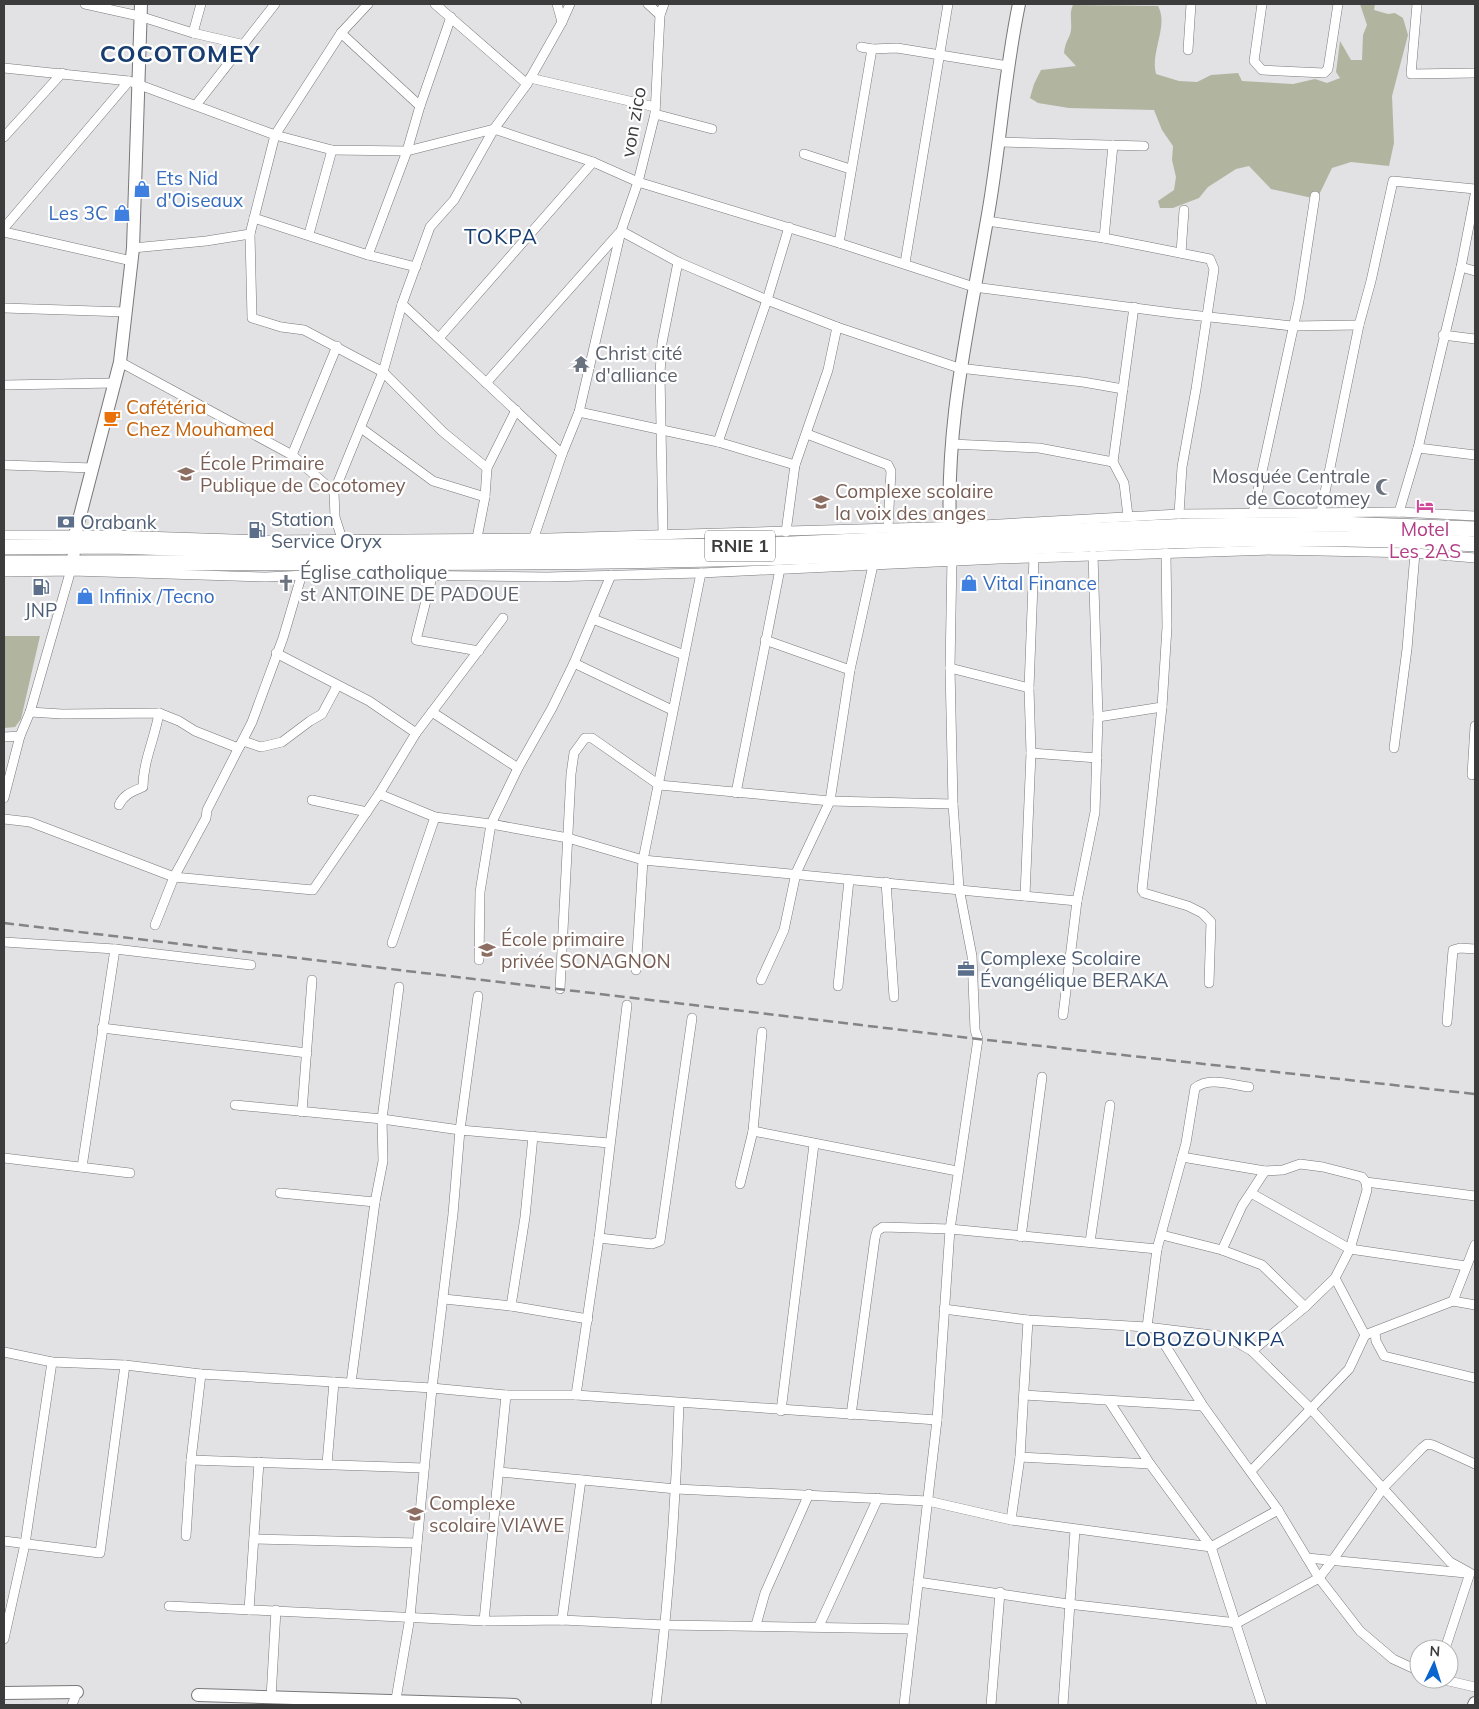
<svg xmlns="http://www.w3.org/2000/svg" width="1479" height="1709" font-family="Mulish,sans-serif">
<style>
.green{fill:#b1b5a0}
.lines{fill:none;stroke-linecap:round;stroke-linejoin:round}
.street-casing{stroke:#79777a;stroke-width:10}
.secondary-casing{stroke:#79777a;stroke-width:14}
.highway-casing{stroke:#79777a;stroke-width:16}
.street{stroke:#fff;stroke-width:9}
.secondary{stroke:#fff;stroke-width:12}
.highway{stroke:#fff;stroke-width:15}
.rail{stroke:#848385;stroke-width:2.5;stroke-dasharray:10 5;stroke-linecap:butt}
.labels{text-anchor:middle;stroke-width:4.5;stroke-linejoin:round;paint-order:stroke}
.shield{fill:#fff;stroke:#777677;stroke-width:1}
.shield-label{font-size:18px;font-weight:bold;fill:#3d3c3d}
.street-label{font-size:19px;fill:#3d3c3d;stroke:#fff}
.shop-label{font-size:19px;fill:#366cbe;stroke:#fff;text-anchor:start}
.worship-label{font-size:19px;fill:#5b616d;stroke:#fff;text-anchor:start}
.food-label{font-size:19px;fill:#c56008;stroke:#fff;text-anchor:start}
.education-label{font-size:19px;fill:#785e54;stroke:#fff;text-anchor:start}
.service-label{font-size:19px;fill:#4e5e75;stroke:#fff;text-anchor:start}
.hotel-label{font-size:19px;fill:#b23c85;stroke:#fff}
.neighbourhood-label{font-size:20px;letter-spacing:1px;fill:#173d71;stroke:#fff}
.quarter-label{font-size:21px;letter-spacing:1px;fill:#173d71;stroke:#fff}
.district-label{font-size:24px;font-weight:bold;letter-spacing:1px;fill:#173d71;stroke:#fff}
</style>
<rect width="100%" height="100%" fill="#e2e1e4"/>
<g class="green">
<path d="M1360,4H1375L1374,10L1388,14L1395,13L1403,18L1408,35L1392,96L1394,143L1389,166L1351,162L1332,168L1317,199L1271,189L1249,166L1236,169L1208,187L1199,198L1173,208H1160L1158,201L1174,190L1176,177L1172,160L1173,146L1162,130L1154,110L1069,108L1038,103L1030,98L1034,84L1041,70L1076,66L1064,53C1065,41 1070,38 1071,30C1072,21 1069,13 1073,5L1158,6C1169,26 1150,52 1156,74L1179,81L1197,82L1211,75L1238,73L1242,81L1293,84L1315,79L1327,83L1340,78L1336,72L1340,41L1351,60H1362L1363,35L1367,25Z"/>
<polygon points="4,636 40,636 21,719 15,727 4,728"/>
</g>
<g class="lines">
<g class="street-casing">
<g id="street">
<polyline points="85,4 139,16 193,33"/>
<polyline points="201,4 193,33 245,45"/>
<polyline points="368,4 341,33 275,135 250,234 252,318 281,327 304,330 383,372 443,432 487,468"/>
<polyline points="435,4 527,84"/>
<polyline points="557,4 562,22"/>
<polyline points="648,4 660,15"/>
<polyline points="1262,4 1254,61 1262,70 1324,73 1328,69 1338,4"/>
<polyline points="1417,4 1411,74 1475,73"/>
<polyline points="341,33 420,106"/>
<polyline points="861,47 872,49 897,48 1008,66"/>
<polyline points="1188,50 1191,4"/>
<polyline points="4,68 129,81 275,135 332,150 407,151 494,129 593,162 638,182 839,243 974,287 1173,313 1292,326 1359,325"/>
<polyline points="530,78 655,107"/>
<polyline points="196,105 275,4"/>
<polyline points="655,114 712,129"/>
<polyline points="4,137 62,73"/>
<polyline points="1000,142 1144,146"/>
<polyline points="804,154 850,169"/>
<polyline points="254,218 368,255 416,267"/>
<polyline points="987,221 1104,238 1210,259 1214,269 1196,389 1182,467 1179,514"/>
<polyline points="4,228 129,81"/>
<polyline points="621,231 678,262 767,300 837,327 959,368 1083,382 1123,389"/>
<polyline points="4,232 132,261"/>
<polyline points="309,234 332,150"/>
<polyline points="1104,238 1113,145"/>
<polyline points="839,243 872,49"/>
<polyline points="133,248 206,241 250,234"/>
<polyline points="1181,253 1184,210"/>
<polyline points="368,255 407,151 420,106 451,17"/>
<polyline points="905,263 948,4"/>
<polyline points="1461,267 1475,271"/>
<polyline points="402,304 562,454"/>
<polyline points="4,308 126,312"/>
<polyline points="1443,335 1475,339"/>
<polyline points="439,338 593,162"/>
<polyline points="120,362 292,455 334,492"/>
<polyline points="486,383 619,233"/>
<polyline points="4,385 115,383"/>
<polyline points="579,412 718,442 795,465"/>
<polyline points="361,428 433,481 485,497"/>
<polyline points="807,434 888,465 891,471 888,527"/>
<polyline points="718,442 767,300 789,227"/>
<polyline points="951,444 1039,448 1113,462"/>
<polyline points="1418,448 1475,455"/>
<polyline points="292,455 337,346"/>
<polyline points="4,465 93,468"/>
<polyline points="1321,512 1359,325 1371,281 1393,181 1475,189"/>
<polyline points="1399,512 1418,448 1461,267 1475,195"/>
<polyline points="1253,513 1299,301 1315,196"/>
<polyline points="1128,516 1124,483 1113,462 1134,307"/>
<polyline points="786,532 795,465 828,370 837,327"/>
<polyline points="663,534 660,373 662,343 678,262"/>
<polyline points="4,535 112,535 267,540 549,538 964,526 1179,514 1399,512 1475,516"/>
<polyline points="534,537 562,454 579,412 621,231 638,182 655,114 660,15 664,4"/>
<polyline points="477,538 485,497 487,468 516,410"/>
<polyline points="342,539 335,517 334,492 383,372 402,304 430,227 454,200 494,129 527,84 562,22 570,4"/>
<polyline points="1166,553 1167,627 1162,707 1142,890 1144,893 1188,906 1202,913 1211,922 1209,983"/>
<polyline points="4,572 72,571 266,577 327,574 547,577 701,573 999,559 1274,550 1415,553 1475,558"/>
<polyline points="432,577 416,640 479,651"/>
<polyline points="593,619 684,655"/>
<polyline points="765,640 850,670"/>
<polyline points="276,653 369,701 416,733"/>
<polyline points="574,663 672,710"/>
<polyline points="950,668 1029,688"/>
<polyline points="30,712 62,714 159,713 179,721 195,731 238,748 243,741 261,747 282,742 310,721 322,714 337,686"/>
<polyline points="432,712 518,768"/>
<polyline points="1098,717 1162,707"/>
<polyline points="4,737 20,736"/>
<polyline points="1394,748 1407,649 1415,553"/>
<polyline points="1031,753 1097,758"/>
<polyline points="1472,775 1475,726"/>
<polyline points="736,793 780,569"/>
<polyline points="379,794 435,817 491,824 568,838 643,860 1077,901"/>
<polyline points="4,798 20,736 30,712 72,566"/>
<polyline points="312,800 367,812"/>
<path d="M119,805C124,794 132,792 143,787C143,761 155,738 159,713"/>
<polyline points="4,819 30,822 174,877 313,890 379,794 416,733 503,618"/>
<polyline points="886,882 894,997"/>
<polyline points="1025,896 1031,753 1029,688 1034,557"/>
<polyline points="155,925 174,877 206,818 207,810 252,722 283,638 301,577"/>
<polyline points="4,942 115,949 251,965"/>
<polyline points="392,943 435,817"/>
<polyline points="479,960 480,892 491,824 518,768 552,708 574,663 611,575"/>
<polyline points="636,970 643,860 701,573"/>
<polyline points="761,980 784,930 796,873 830,801 850,670 873,565"/>
<polyline points="838,986 849,880"/>
<polyline points="560,989 571,774 574,753 585,738 592,738 659,785 830,801 953,804"/>
<polyline points="1063,1015 1077,901 1095,812 1098,717 1093,555"/>
<polyline points="1447,1022 1453,950 1460,948 1475,949"/>
<polyline points="102,1028 307,1053"/>
<polyline points="235,1105 382,1119 460,1130 609,1143"/>
<polyline points="302,1112 312,980"/>
<polyline points="753,1131 957,1171"/>
<polyline points="1182,1157 1265,1171 1283,1170 1300,1164 1323,1167 1362,1177 1366,1182 1475,1196"/>
<polyline points="4,1158 130,1173"/>
<polyline points="82,1167 115,949"/>
<polyline points="1366,1182 1367,1190 1350,1249 1466,1266"/>
<polyline points="740,1184 753,1131 762,1032"/>
<polyline points="280,1193 375,1202"/>
<polyline points="1251,1193 1350,1249 1335,1278 1305,1307 1252,1351"/>
<polyline points="1162,1235 1222,1250 1262,1265 1305,1307"/>
<polyline points="1021,1237 1042,1077"/>
<polyline points="599,1238 652,1244 660,1241 692,1018"/>
<polyline points="1090,1242 1110,1105"/>
<polyline points="1222,1250 1242,1206 1265,1171"/>
<polyline points="1335,1278 1365,1335 1453,1301 1475,1305"/>
<polyline points="444,1299 511,1306 588,1319"/>
<polyline points="1453,1301 1475,1245"/>
<polyline points="511,1306 525,1217 533,1136"/>
<polyline points="944,1309 1028,1320 1147,1327 1228,1337 1252,1351 1310,1408 1450,1562 1470,1573 1445,1649"/>
<path d="M1147,1327L1157,1249L1186,1143L1195,1088C1209,1076 1232,1085 1249,1087"/>
<polyline points="1155,1329 1203,1406 1278,1510 1319,1578 1360,1631 1393,1659 1419,1671"/>
<polyline points="1375,1333 1376,1341 1384,1356 1475,1378"/>
<polyline points="4,1352 52,1362 125,1365 201,1374 432,1388 506,1395 576,1395 937,1420"/>
<polyline points="351,1383 375,1202 383,1161 382,1119 399,987"/>
<polyline points="576,1395 599,1238 627,1005"/>
<polyline points="1024,1395 1203,1406"/>
<polyline points="1109,1401 1150,1464 1211,1547 1262,1705"/>
<polyline points="781,1411 814,1144"/>
<polyline points="851,1415 875,1238 877,1231 883,1227 950,1229 1157,1249"/>
<polyline points="1020,1457 1150,1464"/>
<polyline points="191,1460 424,1468"/>
<polyline points="327,1464 334,1382"/>
<polyline points="1251,1471 1349,1369 1365,1335"/>
<polyline points="500,1472 676,1489 928,1501 1011,1520 1211,1547 1278,1510"/>
<polyline points="1011,1520 1020,1457 1028,1320"/>
<polyline points="186,1536 191,1460 201,1374"/>
<polyline points="254,1539 417,1543"/>
<polyline points="4,1541 100,1553 125,1365"/>
<polyline points="1307,1558 1466,1573"/>
<polyline points="918,1582 1068,1604 1237,1623 1319,1578 1332,1561 1384,1487 1422,1448 1427,1444 1433,1445 1475,1464"/>
<polyline points="169,1606 484,1621 562,1620 665,1625 912,1629"/>
<polyline points="249,1610 259,1462"/>
<polyline points="562,1620 581,1480"/>
<polyline points="484,1621 506,1395"/>
<polyline points="756,1625 765,1593 809,1494"/>
<polyline points="819,1626 878,1498"/>
<polyline points="4,1639 25,1544 52,1362"/>
<polyline points="1440,1679 1475,1687"/>
<polyline points="271,1698 276,1610"/>
<polyline points="72,1705 77,1692"/>
<polyline points="395,1705 410,1617 432,1388 453,1214 460,1130 478,996"/>
<path d="M656,1705C668,1605 676,1505 679,1404"/>
<polyline points="904,1705 937,1420 950,1229 978,1039 975,1030 972,956 959,888 953,804 950,668 952,557"/>
<polyline points="991,1705 1000,1592"/>
<polyline points="1063,1705 1075,1530"/>
</g>
</g>
<g class="secondary-casing">
<g id="secondary">
<path d="M951,546C943,433 968,330 987,220C1000,149 1004,75 1019,4"/>
<polyline points="73,563 75,535 120,362 133,248 141,4"/>
<polyline points="4,1693 77,1692"/>
<polyline points="198,1695 515,1705"/>
<polyline points="1474,1705 1475,1703"/>
</g>
</g>
<g class="highway-casing">
<g id="highway">
<polyline points="4,547 112,546 267,551 549,548 743,546 1190,526 1338,524 1475,529"/>
<path d="M4,563C265,562 526,565 788,557C1017,550 1246,529 1475,544"/>
</g>
</g>
<use href="#street" class="street"/>
<use href="#secondary" class="secondary"/>
<use href="#highway" class="highway"/>
<polyline class="rail" points="4,923 978,1039 1475,1094"/>
</g>
<defs>
<g id="shop-bare" transform="scale(1.35)"><path d="M-5-2.5h2.3a2.7 3.5 0 0 1 5.4 0H5L5.5 6h-11ZM-1.5-2.5h3a1.5 2.3 0 0 0-3 0Z" fill="#3f7fe0" stroke="#fff" stroke-width="2.5" paint-order="stroke"/></g>
<g id="temple-bare" transform="scale(1.35)"><path d="M0-6L5-2H3V0L6.5 2.5H4V6H1.5V3h-3V6H-4V2.5H-6.5L-3 0V-2H-5Z" fill="#6b7280" stroke="#fff" stroke-width="2.5" paint-order="stroke"/></g>
<g id="cafe-bare" transform="scale(1.35)"><path d="M-5.5-4.5H6V0H3Q3 3.5 0 3.5H-2.5Q-5.5 3.5-5.5 0ZM3-3.2v2h1.7v-2ZM-6 4.5H4V6H-6Z" fill="#e8710a" stroke="#fff" stroke-width="2.5" paint-order="stroke"/></g>
<g id="school-bare" transform="scale(1.35)"><path d="M0-5L7-2L0 1L-7-2ZM-4 1L0 2.5L4 1V4Q0 6-4 4Z" fill="#8d6e63" stroke="#fff" stroke-width="2.5" paint-order="stroke"/></g>
<g id="mosque-bare" transform="scale(1.35)"><path d="M3.5-4.9A6 6 0 1 0 3.5 4.9A5 5 0 1 1 3.5-4.9Z" fill="#6b7280" stroke="#fff" stroke-width="2.5" paint-order="stroke"/></g>
<g id="hotel-bare" transform="scale(1.35)"><path d="M-6-4.5h1.5V1H6V5H4.5V3h-9V5H-6ZM-4 0a1.8 1.8 0 1 1 3.6 0ZM.5 0V-2.5h3Q6-2.5 6 0Z" fill="#d1479c" stroke="#fff" stroke-width="2.5" paint-order="stroke"/></g>
<g id="bank-bare" transform="scale(1.35)"><path d="M-6-4H6V4H-6ZM0-2.3a2.3 2.3 0 1 0 0 4.6a2.3 2.3 0 1 0 0-4.6Z" fill="#5c6f8a" stroke="#fff" stroke-width="2.5" paint-order="stroke"/></g>
<g id="fuel-bare" transform="scale(1.35)"><path d="M-5.5-6h7V0h2V4h1.3V-2.5L3-4.5l.8-.8L6-3V5H2.5V1h-1V6h-7ZM-4.2-4.7v3.2H.2V-4.7Z" fill="#5c6f8a" stroke="#fff" stroke-width="2.5" paint-order="stroke"/></g>
<g id="church-bare" transform="scale(1.35)"><path d="M-1.2-6h2.4v3.5h3.3v2.4h-3.3V6h-2.4V-.1h-3.3v-2.4h3.3Z" fill="#6b7280" stroke="#fff" stroke-width="2.5" paint-order="stroke"/></g>
<g id="office-bare" transform="scale(1.35)"><path d="M-6-3h4V-5.5h4V-3h4V5H-6ZM-1-4.5V-3h2v-1.5ZM-6 0V1H6V0Z" fill="#5c6f8a" stroke="#fff" stroke-width="2.5" paint-order="stroke"/></g>
</defs>
<g fill-rule="evenodd">
<use href="#shop-bare" x="142" y="189"/>
<use href="#shop-bare" x="122" y="213"/>
<use href="#temple-bare" x="581" y="364"/>
<use href="#cafe-bare" x="112" y="418"/>
<use href="#school-bare" x="186" y="474"/>
<use href="#mosque-bare" x="1384" y="487"/>
<use href="#school-bare" x="821" y="502"/>
<use href="#hotel-bare" x="1425" y="506"/>
<use href="#bank-bare" x="66" y="522"/>
<use href="#fuel-bare" x="257" y="530"/>
<use href="#church-bare" x="286" y="583"/>
<use href="#shop-bare" x="969" y="583"/>
<use href="#fuel-bare" x="41" y="587"/>
<use href="#shop-bare" x="85" y="596"/>
<use href="#school-bare" x="487" y="950"/>
<use href="#office-bare" x="966" y="969"/>
<use href="#school-bare" x="415" y="1514"/>
</g>
<g class="labels">
<rect class="shield" x="705" y="530.5" width="70" height="31" rx="4"/>
<g class="shield-label">
<text x="740" y="552">RNIE 1</text>
</g>
<g class="street-label">
<text transform="translate(633 122) rotate(-80)" y="7">von zico</text>
</g>
<g class="shop-label">
<text x="156" y="185">Ets Nid<tspan x="156" dy="22">d'Oiseaux</tspan></text>
<text x="108" y="220" text-anchor="end">Les 3C</text>
<text x="983" y="590">Vital Finance</text>
<text x="99" y="603">Infinix /Tecno</text>
</g>
<g class="worship-label">
<text x="595" y="360">Christ cité<tspan x="595" dy="22">d'alliance</tspan></text>
<text x="1370" y="483" text-anchor="end">Mosquée Centrale<tspan x="1370" dy="22">de Cocotomey</tspan></text>
<text x="300" y="579">Église catholique<tspan x="300" dy="22">st ANTOINE DE PADOUE</tspan></text>
</g>
<g class="food-label">
<text x="126" y="414">Cafétéria<tspan x="126" dy="22">Chez Mouhamed</tspan></text>
</g>
<g class="education-label">
<text x="200" y="470">École Primaire<tspan x="200" dy="22">Publique de Cocotomey</tspan></text>
<text x="835" y="498">Complexe scolaire<tspan x="835" dy="22">la voix des anges</tspan></text>
<text x="501" y="946">École primaire<tspan x="501" dy="22">privée SONAGNON</tspan></text>
<text x="429" y="1510">Complexe<tspan x="429" dy="22">scolaire VIAWE</tspan></text>
</g>
<g class="service-label">
<text x="271" y="526">Station<tspan x="271" dy="22">Service Oryx</tspan></text>
<text x="80" y="529">Orabank</text>
<text x="41" y="617" text-anchor="middle">JNP</text>
<text x="980" y="965">Complexe Scolaire<tspan x="980" dy="22">Évangélique BERAKA</tspan></text>
</g>
<g class="hotel-label">
<text x="1425" y="536">Motel<tspan x="1425" dy="22">Les 2AS</tspan></text>
</g>
<g class="neighbourhood-label">
<text x="1205" y="1346">LOBOZOUNKPA</text>
</g>
<g class="quarter-label">
<text x="501" y="244">TOKPA</text>
</g>
<g class="district-label">
<text x="180" y="62">COCOTOMEY</text>
</g>
</g>
<rect width="1479" height="1709" fill="none" stroke="#3d3c3d" stroke-width="10"/>
<g transform="translate(1434 1664) rotate(4)"><circle r="24" fill="#ffffff" stroke="#b1b1b1"/>
<path d="M0-4L9 19L0 12L-9 19Z" fill="#0a65ce"/>
<text y="-8" font-size="14" font-weight="bold" text-anchor="middle" fill="#3d3c3d">N</text>
</g>
</svg>
